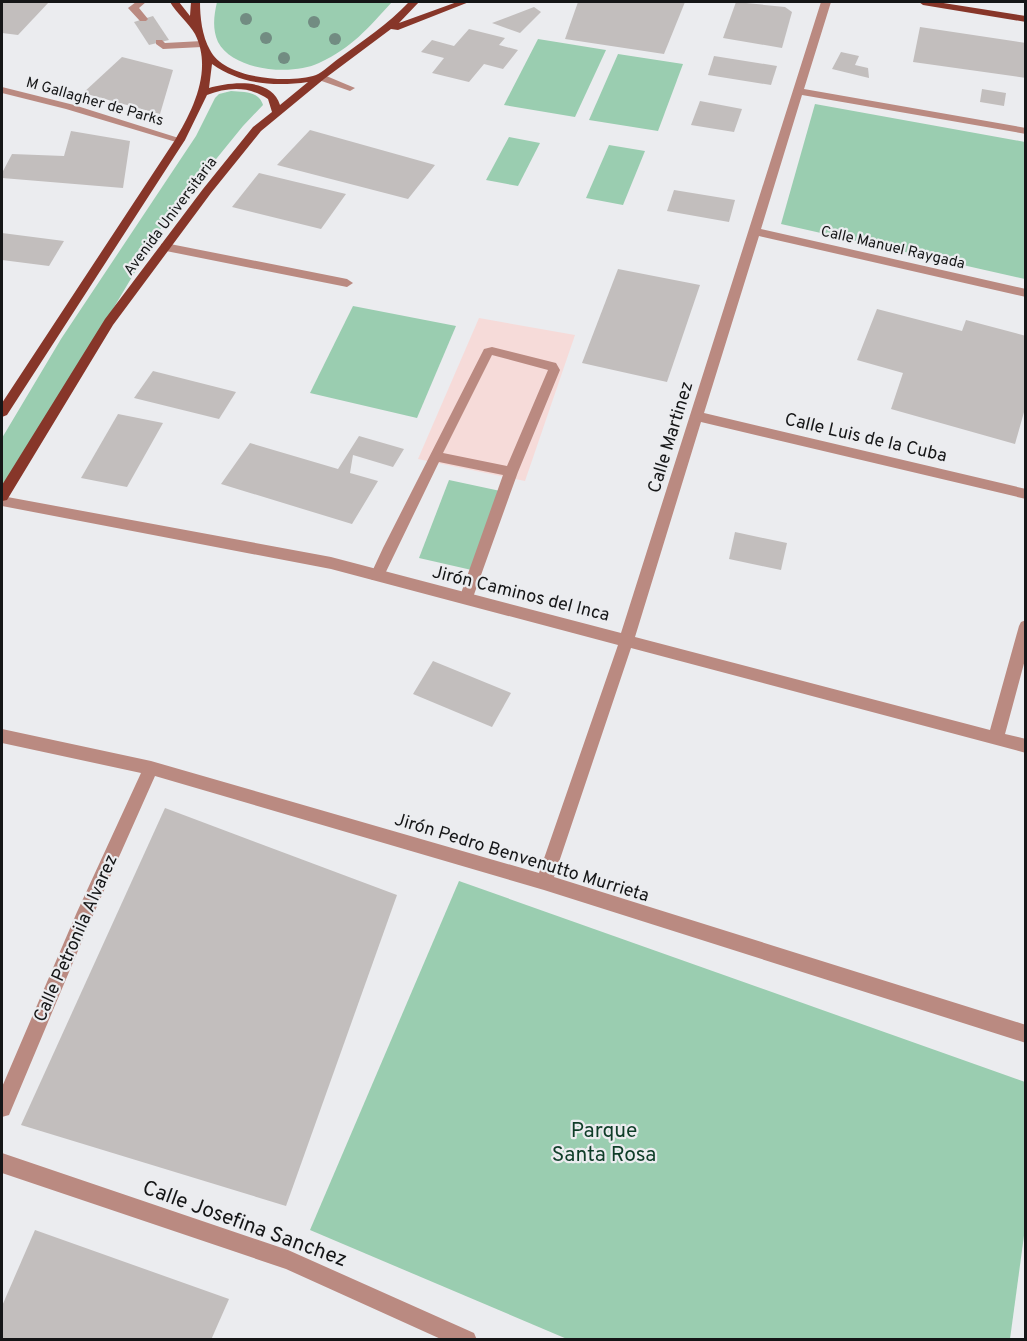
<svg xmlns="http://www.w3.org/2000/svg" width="1027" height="1341" font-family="Overpass,sans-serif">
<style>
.industrial{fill:#f6dbd9}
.green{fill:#9acdb0}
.building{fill:#c2bebd}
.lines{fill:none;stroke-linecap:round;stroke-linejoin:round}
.lane{fill:#ba8a81;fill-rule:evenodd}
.street{fill:#ba8a81;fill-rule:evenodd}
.primary{fill:#873629;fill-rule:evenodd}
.tree{fill:#728c82}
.labels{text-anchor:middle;stroke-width:4.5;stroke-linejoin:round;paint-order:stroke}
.far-street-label{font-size:15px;fill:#151617;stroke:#ebecef}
.street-label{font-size:18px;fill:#151617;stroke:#ebecef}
.near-park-label{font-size:21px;fill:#0f3d28;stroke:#ebecef}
.near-street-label{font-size:21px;fill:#151617;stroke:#ebecef}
</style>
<rect width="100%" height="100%" fill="#ebecef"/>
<polygon class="industrial" points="479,318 575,335 525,481 418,459"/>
<g class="green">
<path d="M217,2H392C367,29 353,47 319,63C292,76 233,71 218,42C212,29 214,15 217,2Z"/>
<polygon points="538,39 606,50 575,117 504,105"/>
<polygon points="618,54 683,64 658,131 589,120"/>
<path d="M231,91C244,92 259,91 263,105L243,126L164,223L2,496V438L61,339L196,136L215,98L219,94Z"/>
<polygon points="815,104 1025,142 1025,279 781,224"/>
<polygon points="509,137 540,143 518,186 486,180"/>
<polygon points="609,145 645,151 623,205 586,198"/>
<polygon points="353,306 456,326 417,418 310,393"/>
<polygon points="449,480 505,492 476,571 419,558"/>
<polygon points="459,881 1025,1082 1026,1221 1010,1339 567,1339 310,1230"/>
</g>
<g class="building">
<polygon points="2,2 49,2 18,35 2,33"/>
<polygon points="578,2 685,2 664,54 565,39"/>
<polygon points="736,2 785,7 792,12 782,48 723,38"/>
<polygon points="534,7 541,12 520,33 492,23"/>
<polygon points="153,16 169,40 149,45 134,22"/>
<polygon points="920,27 1026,43 1026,78 913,62"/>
<polygon points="469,29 505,38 499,45 518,50 503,69 484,64 469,82 432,73 444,58 421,52 432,40 454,46"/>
<polygon points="841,52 859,56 855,65 868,68 869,78 832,69"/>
<polygon points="714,56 777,66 771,85 708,75"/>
<polygon points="122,57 173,70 160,114 83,93"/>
<polygon points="982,89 1006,93 1004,106 980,102"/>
<polygon points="700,101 742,109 734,132 691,125"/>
<polygon points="310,130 435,165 408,199 277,165"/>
<polygon points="71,131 130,141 123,188 2,178 2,173 12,154 64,156"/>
<polygon points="259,173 346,194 321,229 232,207"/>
<polygon points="674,190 735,200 729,222 667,211"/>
<polygon points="2,233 64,241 49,266 2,260"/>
<polygon points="618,269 700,285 667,382 582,363"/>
<polygon points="877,309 962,331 966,320 1026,336 1026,405 1015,444 891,409 903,373 857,360"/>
<polygon points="153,371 236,392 219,419 134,398"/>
<polygon points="118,414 163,423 127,487 81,478"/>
<polygon points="359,436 404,449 393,467 353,455 350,473 378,481 352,524 221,484 250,443 338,469"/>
<polygon points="735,532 787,543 781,570 729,559"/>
<polygon points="433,661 511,693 492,727 413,694"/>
<polygon points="165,808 397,895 286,1206 21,1125"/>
<polygon points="35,1230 229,1299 211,1340 2,1340 2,1306"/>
</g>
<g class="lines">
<g class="lane">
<polygon points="136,2 146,2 139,8 148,19 146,21 140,21 128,8"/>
<polygon points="156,40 162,40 165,43 202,41 207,44 202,47 163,49 156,44"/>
<polygon points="316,75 324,75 355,88 350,91 316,79"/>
<polygon points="165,243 347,279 353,283 347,287 161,250 161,244"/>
<path d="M492,347L556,363L560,370L518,472L471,603H461L459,599L503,475L439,462L382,580H372L370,576L383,548L484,349ZM492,355L548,370L507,466L443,453Z"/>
</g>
<g class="street">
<polygon points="821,2 831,2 804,89 1026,128 1026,134 802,95 761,229 1026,289 1026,297 759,236 704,413 1026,489 1026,499 701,422 635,637 990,730 1019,626 1021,622 1026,620 1026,656 1005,734 1026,739 1026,753 631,648 554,877 1026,1025 1026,1043 544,890 155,776 90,922 9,1115 2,1117 2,1087 77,912 141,773 2,743 2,729 151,761 539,873 618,645 331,569 2,506 2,496 331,557 621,633"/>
<polygon points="2,87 74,105 185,140 180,143 176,142 66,109 2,93"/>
<polygon points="2,1153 288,1250 474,1333 477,1340 443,1340 286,1269 2,1173"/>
</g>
<g class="primary">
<path d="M170,2H179L190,16L191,2H200C200,17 202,36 210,50C224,79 289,84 316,75C323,72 331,64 338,59C363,41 388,24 409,2H419L399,23L457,2H469L398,30L391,29L324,79L261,131L211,193L113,325L7,500L2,501V485L105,319L203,189L253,127L272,112L268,99C249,86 228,87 207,95L185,140L7,415L2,417V403L175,140C193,110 213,70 195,34C189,23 176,13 170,2ZM212,64C240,84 274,87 308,82L280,105C272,77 230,82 209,88Z"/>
<polygon points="919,2 937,2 1026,16 1026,22 923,5"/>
</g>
</g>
<g class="tree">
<circle cx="246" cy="19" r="6"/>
<circle cx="314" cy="22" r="6"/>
<circle cx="266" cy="38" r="6"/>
<circle cx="335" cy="39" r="6"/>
<circle cx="284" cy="58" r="6"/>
</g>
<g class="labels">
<g class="far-street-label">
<text transform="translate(95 101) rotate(16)" y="5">M Gallagher de Parks</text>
<text transform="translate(170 216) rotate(-53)" y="5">Avenida Universitaria</text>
<text transform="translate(893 247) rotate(13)" y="5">Calle Manuel Raygada</text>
</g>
<g class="street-label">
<text transform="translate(670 437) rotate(-73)" y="6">Calle Martinez</text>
<text transform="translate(866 437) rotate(13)" y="6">Calle Luis de la Cuba</text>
<text transform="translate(521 593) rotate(14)" y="6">Jirón Caminos del Inca</text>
<text transform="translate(522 857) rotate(17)" y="6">Jirón Pedro Benvenutto Murrieta</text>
<text transform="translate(75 938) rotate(-66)" y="6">Calle Petronila Alvarez</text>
</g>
<g class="near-park-label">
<text x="604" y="1137">Parque<tspan x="604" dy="24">Santa Rosa</tspan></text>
</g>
<g class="near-street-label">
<text transform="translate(245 1223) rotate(20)" y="7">Calle Josefina Sanchez</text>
</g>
</g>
<rect width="1027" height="1341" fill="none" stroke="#151617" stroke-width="6"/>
</svg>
